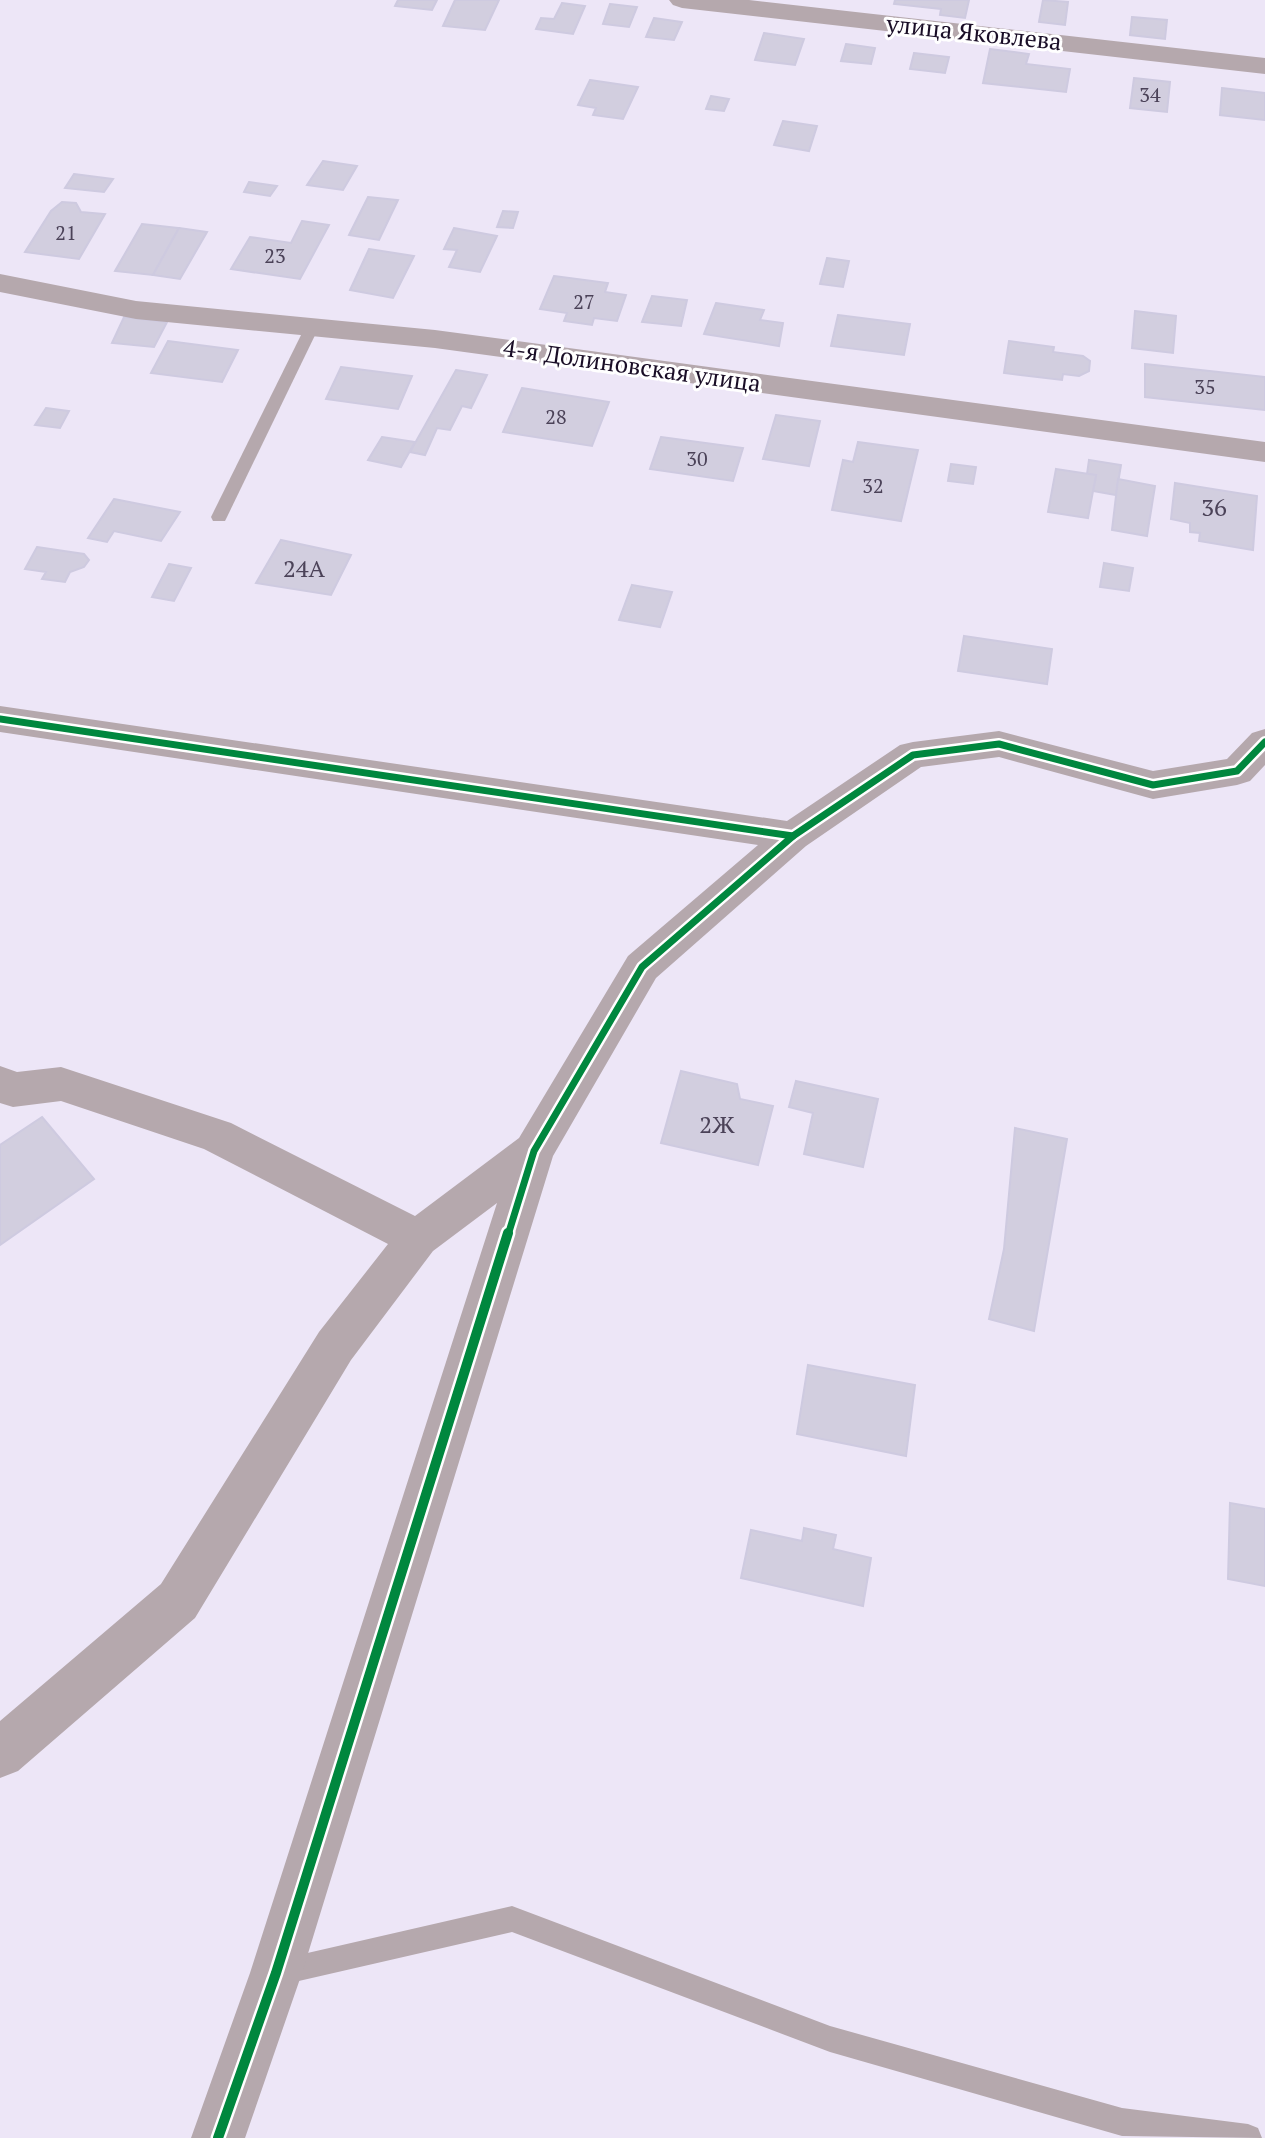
<svg xmlns="http://www.w3.org/2000/svg" width="1265" height="2138" font-family="'PT Serif',serif">
<style>
.building{fill:#d2cedf;stroke:#cecae0;stroke-width:2}
.lines{fill:none;stroke-linecap:round;stroke-linejoin:round}
.service{fill:#b5a8ad;fill-rule:evenodd}
.minor{fill:#b5a8ad;fill-rule:evenodd}
.cycleway-far1-casing{stroke:#fff;stroke-width:12}
.cycleway-casing{stroke:#fff;stroke-width:15}
.cycleway-far1{stroke:#00873e;stroke-width:7}
.cycleway{stroke:#00873e;stroke-width:10}
.labels{text-anchor:middle;stroke-width:6;stroke-linejoin:round;paint-order:stroke}
.far-number-label{font-size:20px;fill:#4b4258}
.far-street-label{font-size:24px;fill:#190d26;stroke:#fff}
.number-label{font-size:24px;fill:#4b4258}
</style>
<rect width="100%" height="100%" fill="#ede6f7"/>
<g class="building">
<polygon points="398,0 437,0 432,10 395,6"/>
<polygon points="455,0 499,0 485,30 443,26"/>
<polygon points="895,0 969,0 965,18 940,15 941,9 894,4"/>
<polygon points="1043,0 1068,2 1065,25 1039,22"/>
<polygon points="562,3 585,6 573,34 536,29 541,18 554,19"/>
<polygon points="610,4 637,7 629,27 603,24"/>
<polygon points="1132,17 1167,20 1165,39 1130,35"/>
<polygon points="654,18 682,22 674,40 646,37"/>
<polygon points="764,33 804,39 795,65 755,60"/>
<polygon points="846,44 875,48 871,64 841,61"/>
<polygon points="990,49 1029,54 1026,64 1070,69 1066,92 983,83"/>
<polygon points="914,53 949,57 945,73 910,69"/>
<polygon points="1134,78 1170,82 1167,112 1130,108"/>
<polygon points="590,80 638,87 623,119 593,115 596,108 578,105"/>
<polygon points="1222,88 1265,93 1265,120 1220,115"/>
<polygon points="711,96 729,99 724,111 706,109"/>
<polygon points="783,121 817,126 809,151 774,145"/>
<polygon points="323,161 357,166 343,190 307,185"/>
<polygon points="74,174 113,179 104,192 65,188"/>
<polygon points="249,182 277,186 270,196 244,192"/>
<polygon points="368,197 398,200 379,240 349,235"/>
<polygon points="62,202 76,203 81,212 105,214 79,259 25,252 51,211"/>
<polygon points="503,211 518,212 513,228 497,227"/>
<polygon points="302,221 329,225 300,279 231,269 250,237 291,243"/>
<polygon points="142,224 179,228 153,275 115,271"/>
<polygon points="179,228 207,232 180,279 153,275"/>
<polygon points="454,228 497,236 480,272 449,267 457,250 444,249"/>
<polygon points="369,249 414,256 393,298 350,290"/>
<polygon points="827,258 849,261 843,287 820,284"/>
<polygon points="554,276 608,283 605,292 626,295 617,321 594,318 592,325 564,321 567,313 540,309"/>
<polygon points="652,296 687,300 681,326 642,322"/>
<polygon points="716,303 764,310 760,320 783,323 779,346 704,334"/>
<polygon points="1135,311 1176,316 1173,353 1132,348"/>
<polygon points="838,315 910,324 904,355 831,346"/>
<polygon points="124,317 167,322 154,347 112,343"/>
<polygon points="168,341 238,350 222,382 151,373"/>
<polygon points="1009,341 1054,347 1053,352 1083,356 1090,361 1089,371 1079,376 1063,374 1062,380 1004,373"/>
<polygon points="1145,364 1265,377 1265,410 1145,397"/>
<polygon points="341,367 412,376 398,409 326,399"/>
<polygon points="456,370 487,375 471,408 462,406 450,430 437,428 425,455 410,452"/>
<polygon points="522,388 609,402 592,446 503,432"/>
<polygon points="46,408 69,411 60,428 35,425"/>
<polygon points="776,415 820,421 809,466 763,459"/>
<polygon points="382,437 415,442 401,467 368,460"/>
<polygon points="661,437 743,448 733,481 650,469"/>
<polygon points="858,442 918,450 901,521 832,510 843,460 853,462"/>
<polygon points="1089,460 1121,465 1116,495 1093,491 1096,475 1087,474"/>
<polygon points="951,464 976,467 973,484 948,481"/>
<polygon points="1056,469 1096,475 1088,518 1048,512"/>
<polygon points="1118,479 1155,486 1147,536 1112,530"/>
<polygon points="1175,483 1257,496 1253,550 1199,541 1200,533 1190,532 1190,523 1171,519"/>
<polygon points="114,499 180,512 161,541 114,531 107,542 88,538"/>
<polygon points="281,540 351,555 331,595 256,583"/>
<polygon points="37,547 84,554 89,560 84,567 70,572 65,582 42,579 46,572 25,569"/>
<polygon points="1104,563 1133,568 1129,591 1100,587"/>
<polygon points="169,564 191,568 174,601 152,597"/>
<polygon points="632,585 672,592 660,627 619,620"/>
<polygon points="964,636 1052,649 1047,684 958,671"/>
<polygon points="681,1071 737,1084 740,1099 773,1106 758,1165 661,1143"/>
<polygon points="796,1081 878,1099 863,1167 804,1154 813,1113 789,1107"/>
<polygon points="42,1117 94,1179 0,1245 0,1145"/>
<polygon points="1015,1128 1067,1139 1034,1331 989,1319 1004,1249"/>
<polygon points="808,1365 915,1385 906,1456 797,1434"/>
<polygon points="1230,1503 1265,1509 1265,1586 1228,1579"/>
<polygon points="804,1528 836,1535 833,1549 871,1558 863,1606 741,1578 751,1530 802,1541"/>
</g>
<g class="lines">
<g class="service">
<polygon points="312,322 319,327 227,517 225,521 213,521 211,517 305,327"/>
<polygon points="512,1906 830,2026 1122,2108 1248,2124 1258,2128 1262,2138 1122,2136 830,2052 512,1932 277,1986 268,1982 264,1973 268,1964 277,1960"/>
</g>
<g class="minor">
<polygon points="669,0 749,0 1265,58 1265,74 682,8 673,5"/>
<polygon points="0,274 136,301 435,330 1265,442 1265,462 435,348 136,319 0,292"/>
<polygon points="0,706 787,821 900,745 913,742 999,731 1153,771 1227,759 1252,733 1265,729 1265,765 1250,781 1237,785 1153,799 999,757 921,767 806,846 656,978 553,1156 302,1973 245,2138 191,2138 250,1973 497,1203 433,1251 351,1360 195,1618 18,1771 0,1778 0,1721 161,1584 319,1332 388,1244 204,1149 61,1101 13,1107 0,1103 0,1066 17,1072 61,1067 231,1123 415,1216 519,1138 628,956 758,845 0,732"/>
</g>
<g class="cycleway-far1-casing">
<g id="cycleway-far1">
<polyline points="0,719 793,836 913,755 999,744 1153,785 1237,771 1265,742"/>
<polyline points="508,1235 534,1151 642,967 793,836"/>
</g>
</g>
<g class="cycleway-casing">
<polyline id="cycleway" points="218,2138 276,1973 508,1233"/>
</g>
<use href="#cycleway-far1" class="cycleway-far1"/>
<use href="#cycleway" class="cycleway"/>
</g>
<g class="labels">
<g class="far-number-label">
<text x="1150" y="102">34</text>
<text x="66" y="240">21</text>
<text x="275" y="263">23</text>
<text x="584" y="309">27</text>
<text x="1205" y="394">35</text>
<text x="556" y="424">28</text>
<text x="697" y="466">30</text>
<text x="873" y="493">32</text>
</g>
<g class="far-street-label">
<text transform="translate(974 33) rotate(6)" y="8">улица Яковлева</text>
<text transform="translate(632 366) rotate(8)" y="8">4-я Долиновская улица</text>
</g>
<g class="number-label">
<text x="1214" y="516">36</text>
<text x="304" y="577">24А</text>
<text x="717" y="1133">2Ж</text>
</g>
</g>
</svg>
